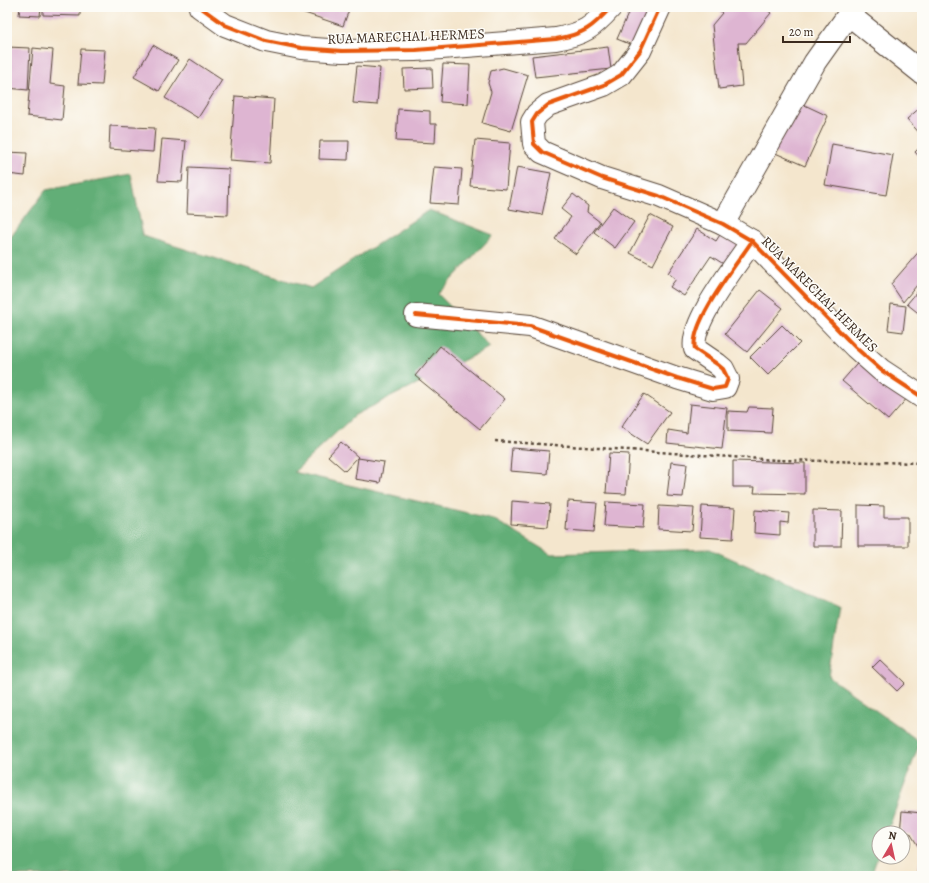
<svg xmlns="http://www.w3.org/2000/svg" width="929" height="883" font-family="Alegreya,serif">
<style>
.forest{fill:#62ae77;stroke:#4e6c4a}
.building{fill:#deb5d2}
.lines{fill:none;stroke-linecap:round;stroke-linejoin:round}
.minor-casing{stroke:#574638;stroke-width:24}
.path{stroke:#574638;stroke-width:2.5;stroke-dasharray:3 3;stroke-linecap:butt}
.minor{stroke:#fff;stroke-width:22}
.cycleway-casing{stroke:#fdfcf7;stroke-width:6}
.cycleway{stroke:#e8590c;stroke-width:4}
.labels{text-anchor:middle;stroke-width:3;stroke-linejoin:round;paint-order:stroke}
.street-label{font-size:14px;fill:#3b2a1e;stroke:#fdfcf7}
</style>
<rect width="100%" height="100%" fill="#fdfcf7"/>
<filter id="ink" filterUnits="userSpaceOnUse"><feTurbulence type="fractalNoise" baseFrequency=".025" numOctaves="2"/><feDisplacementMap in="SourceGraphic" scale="8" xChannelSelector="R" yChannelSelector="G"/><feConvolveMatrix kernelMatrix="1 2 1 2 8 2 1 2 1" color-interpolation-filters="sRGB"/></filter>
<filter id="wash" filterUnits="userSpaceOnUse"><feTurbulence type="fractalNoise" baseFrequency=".012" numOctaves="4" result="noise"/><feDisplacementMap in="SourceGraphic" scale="16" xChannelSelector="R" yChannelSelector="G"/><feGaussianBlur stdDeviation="0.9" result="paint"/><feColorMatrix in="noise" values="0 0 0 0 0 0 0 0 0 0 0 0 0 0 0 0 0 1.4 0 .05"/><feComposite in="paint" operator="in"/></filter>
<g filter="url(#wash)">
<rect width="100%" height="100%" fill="#f4e6cd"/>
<polygon class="forest" points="131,174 143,236 311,288 429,210 493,235 438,294 490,347 355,415 294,472 493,519 551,554 710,549 840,607 829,677 920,742 887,833 879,833 879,853 873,870 875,876 7,876 7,242 46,190"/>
<g id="blocks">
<g class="building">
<polygon points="20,7 41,7 40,16 19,15"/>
<polygon points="43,7 80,7 80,16 43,15"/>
<polygon points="287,7 350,7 343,26"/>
<polygon points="631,7 654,7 637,47 617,39"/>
<polygon points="719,7 764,7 771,13 746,43 738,43 742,86 719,89 712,25 722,13 718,9"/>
<polygon points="153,45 178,60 159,91 134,77"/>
<polygon points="7,47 30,48 28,90 7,88"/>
<polygon points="608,47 611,69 535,77 532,56"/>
<polygon points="33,48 53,50 50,84 65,86 62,120 27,116"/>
<polygon points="81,49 105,50 102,85 78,84"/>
<polygon points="190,59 222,80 198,118 165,98"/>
<polygon points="443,64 470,65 468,104 440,102"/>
<polygon points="357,66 380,68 377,105 353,103"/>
<polygon points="432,68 433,88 404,89 403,69"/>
<polygon points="503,68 528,75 511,131 482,123 491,92 488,83 491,71"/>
<polygon points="235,96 274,99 270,163 230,160"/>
<polygon points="796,101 828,116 805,166 773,152"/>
<polygon points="922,106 922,136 907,119"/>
<polygon points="398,109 430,111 430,124 436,124 435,143 396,141"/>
<polygon points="110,126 155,128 153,152 109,149"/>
<polygon points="162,139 186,141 182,182 158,181"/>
<polygon points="475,140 510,143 506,189 470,186"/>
<polygon points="320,141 349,141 348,160 319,159"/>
<polygon points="832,144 893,155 886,195 825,185"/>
<polygon points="922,145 922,160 915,152"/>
<polygon points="7,152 27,153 25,176 7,174"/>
<polygon points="189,167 229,169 228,215 187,213"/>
<polygon points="434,167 462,169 459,205 430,203"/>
<polygon points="517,167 551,173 542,215 509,209"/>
<polygon points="573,194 588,206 587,212 600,222 576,254 555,239 571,217 561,209"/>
<polygon points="613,207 634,222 615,248 594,232"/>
<polygon points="650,215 673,227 653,265 630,253"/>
<polygon points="697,229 716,241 723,230 740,242 725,265 711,256 684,296 670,287 676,279 668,273"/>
<polygon points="922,248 922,279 903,302 891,284"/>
<polygon points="922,286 922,316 907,304"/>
<polygon points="760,290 783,308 747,352 725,334"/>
<polygon points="891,304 906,306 903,332 888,330"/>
<polygon points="782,325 800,343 768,375 750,357"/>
<polygon points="440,346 505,399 480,429 415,376"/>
<polygon points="862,358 909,396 888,420 842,381"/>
<polygon points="644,394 670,412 647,444 621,427"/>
<polygon points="690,404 727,408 722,449 667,443 668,430 687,433"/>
<polygon points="749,407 773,408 771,433 728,431 728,411 747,412"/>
<polygon points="341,442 358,457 345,471 328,456"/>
<polygon points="512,448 549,451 547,474 510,471"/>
<polygon points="609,453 629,454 626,494 606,493"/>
<polygon points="358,458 384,462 380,483 355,479"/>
<polygon points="733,461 805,463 805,494 754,493 755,487 733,487"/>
<polygon points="671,462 687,464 683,497 667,496"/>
<polygon points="512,501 550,504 548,527 511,524"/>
<polygon points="568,501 597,503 594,532 566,530"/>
<polygon points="606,502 645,504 643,528 604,526"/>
<polygon points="858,505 884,506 884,517 908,517 908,546 858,546"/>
<polygon points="659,506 694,508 692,531 658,529"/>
<polygon points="702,506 735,508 733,539 700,537"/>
<polygon points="755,510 789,513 788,523 780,522 780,535 754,533"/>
<polygon points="813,510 842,511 841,546 813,546"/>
<polygon points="880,659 905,683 897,691 872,667"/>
<polygon points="902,811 922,813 922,846 918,846 910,833 900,833"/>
<polygon points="919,861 922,861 922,876 918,876"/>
</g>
</g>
</g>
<g filter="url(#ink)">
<use href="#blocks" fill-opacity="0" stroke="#574638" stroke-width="1"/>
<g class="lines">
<g class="minor-casing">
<g id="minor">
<path d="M200,7L225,25L266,41L301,48L342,51L416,50L556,39C584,34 592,28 611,7"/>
<polyline points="660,7 640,51 621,75 604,85 548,105 537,114 532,122 534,144 542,152 602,178 659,196 723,224 752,241 855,347 881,370 922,397"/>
<polyline points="848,14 922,73"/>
<polyline points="723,224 815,62 854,7"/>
<path d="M416,315L530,326L677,378L713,389L725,387L728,379L723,369L717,364L695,349C689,323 737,264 752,241"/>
</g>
</g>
<polyline class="path" points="495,441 776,460 922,463"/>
<use href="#minor" class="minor"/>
<g class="cycleway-casing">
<g id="cycleway">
<path d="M200,7L225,25L266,41L301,48L342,51L416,50L556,39C584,34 592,28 611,7"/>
<polyline points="660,7 640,51 621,75 604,85 548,105 537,114 532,122 534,144 542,152 602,178 659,196 723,224 752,241 855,347 881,370 922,397"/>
<path d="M416,315L530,326L677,378L713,389L725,387L728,379L723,369L717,364L695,349C689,323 737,264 752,241"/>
</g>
</g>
<use href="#cycleway" class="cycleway"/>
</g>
</g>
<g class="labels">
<g class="street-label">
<text transform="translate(406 36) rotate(-2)" y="5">RUA MARECHAL HERMES</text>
<text transform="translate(820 294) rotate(45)" y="5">RUA MARECHAL HERMES</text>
</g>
</g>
<rect width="929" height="883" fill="none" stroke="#fdfcf7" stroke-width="24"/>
<g transform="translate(891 845) rotate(9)"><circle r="19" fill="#fdfcf7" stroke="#afa8a0"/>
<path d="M0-3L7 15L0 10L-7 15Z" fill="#d1495b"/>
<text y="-6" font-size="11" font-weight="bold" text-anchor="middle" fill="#3b2a1e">N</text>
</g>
<path d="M783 36v6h67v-6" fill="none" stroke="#3b2a1e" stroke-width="2"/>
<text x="789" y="36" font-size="12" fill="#3b2a1e" stroke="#fdfcf7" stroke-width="3" paint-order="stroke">20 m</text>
</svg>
